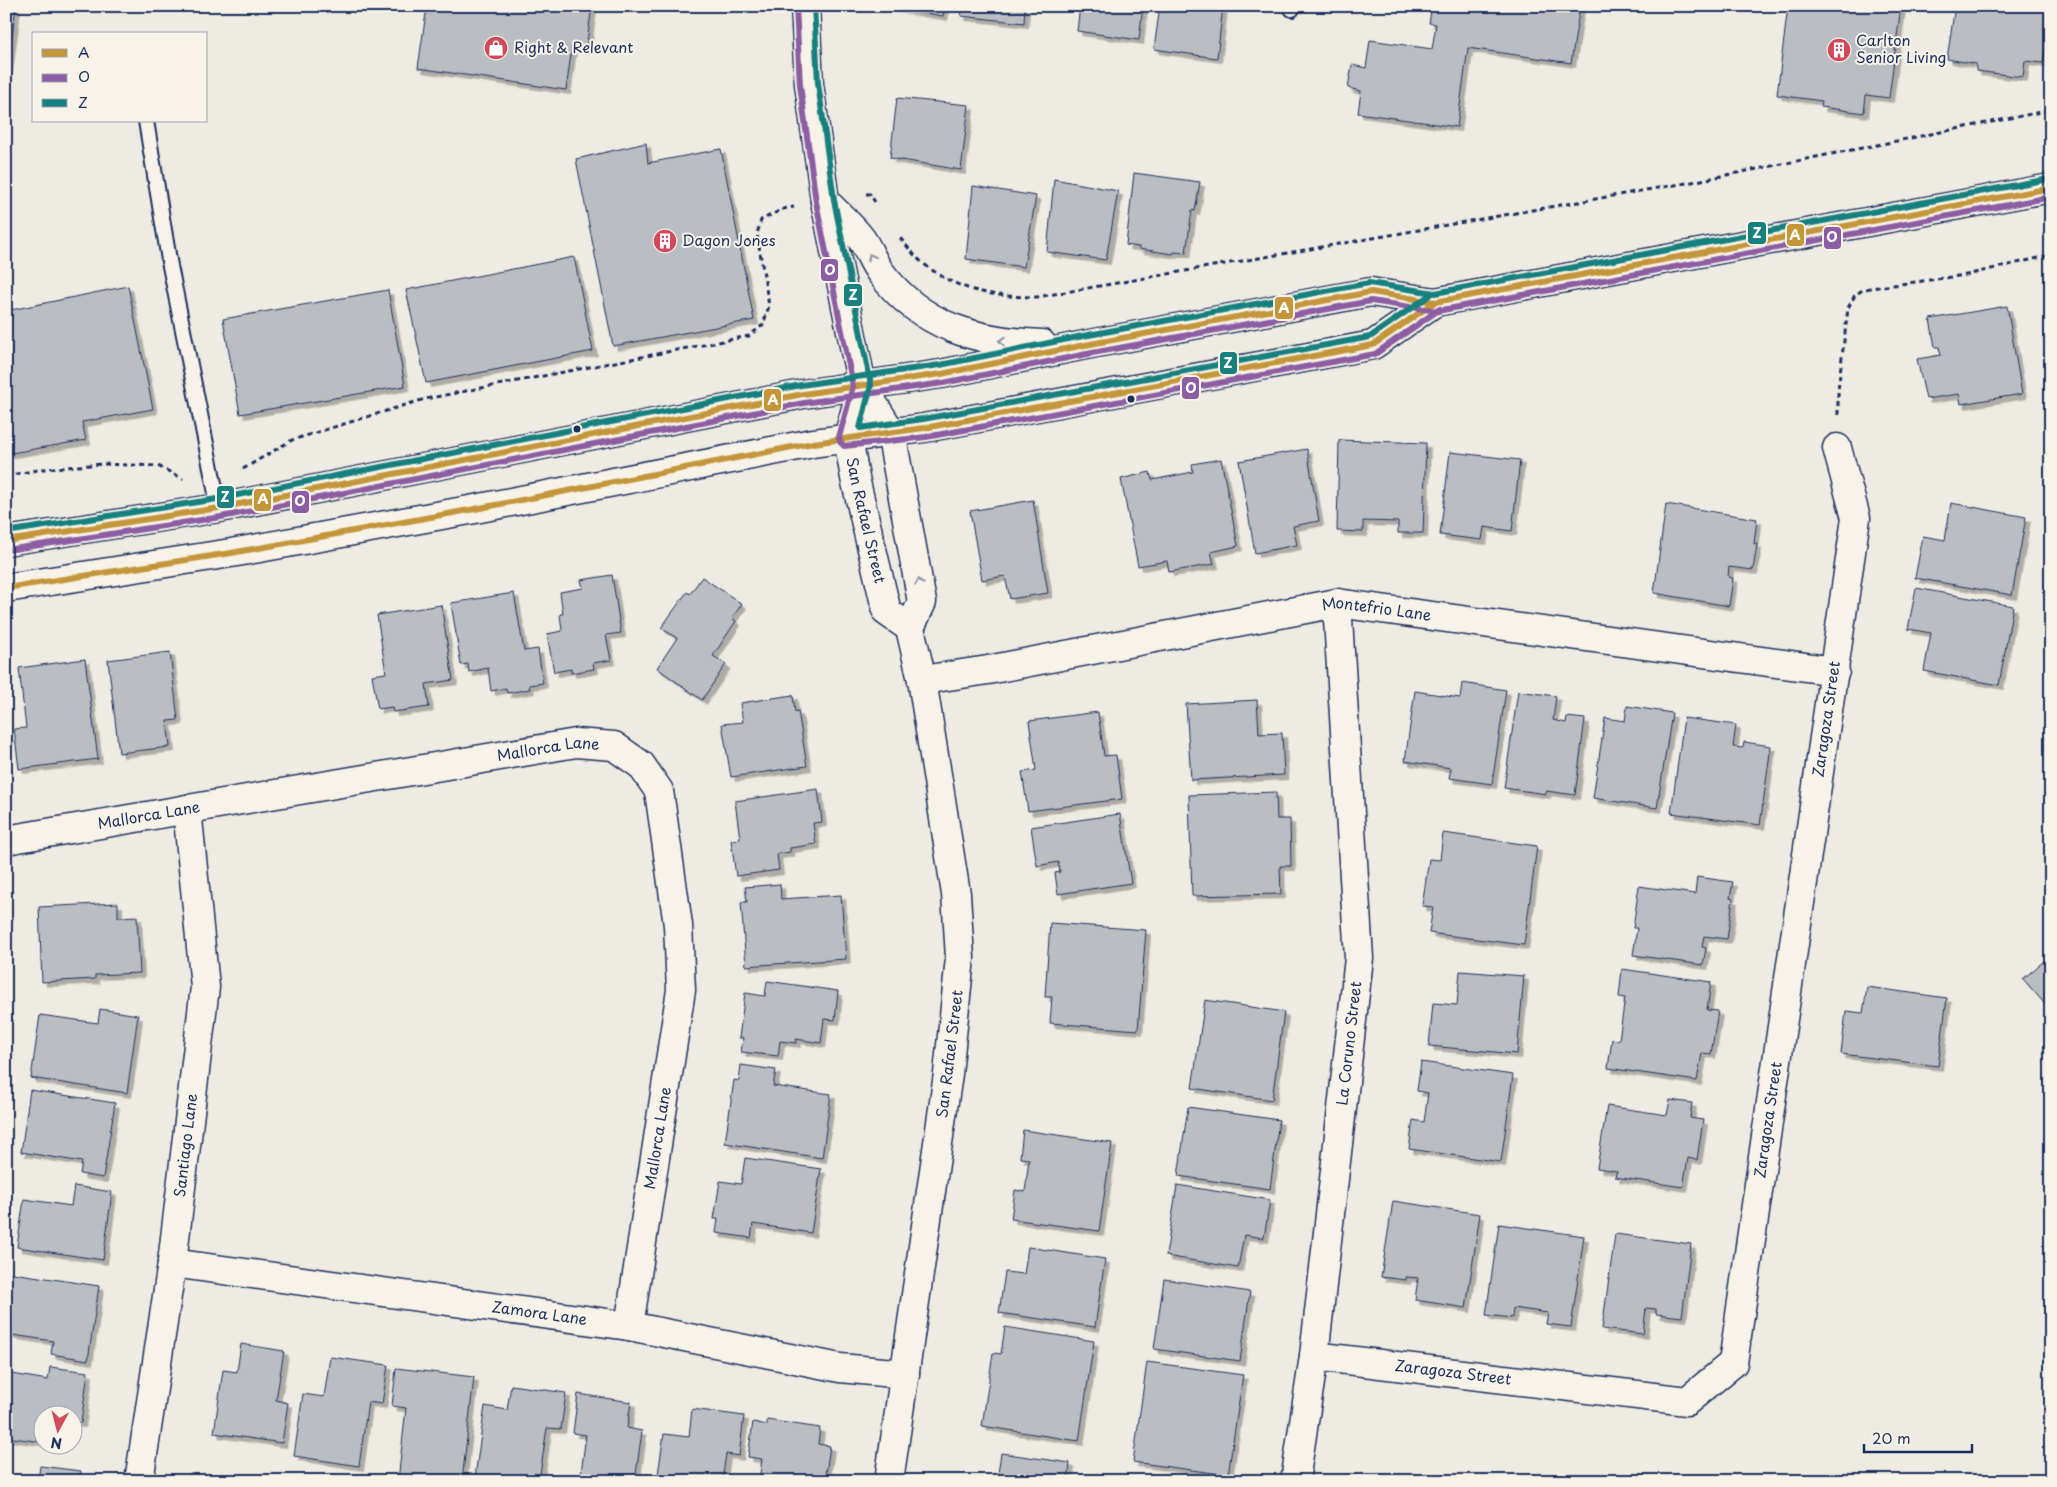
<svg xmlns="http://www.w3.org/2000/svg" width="2057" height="1487" font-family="'Playpen Sans',sans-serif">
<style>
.building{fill:#babdc2;stroke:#1b2f5e;filter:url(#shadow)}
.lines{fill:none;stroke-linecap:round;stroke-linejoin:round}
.lane-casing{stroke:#1b2f5e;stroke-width:18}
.street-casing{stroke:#1b2f5e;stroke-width:31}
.secondary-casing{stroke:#1b2f5e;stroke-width:31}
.path{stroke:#1b2f5e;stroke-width:3;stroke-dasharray:5 4;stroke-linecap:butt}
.lane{stroke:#f7f3e8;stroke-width:14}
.street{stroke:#f7f3e8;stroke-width:28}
.secondary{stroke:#f7f3e8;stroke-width:28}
.bus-1-casing{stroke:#f7f3e8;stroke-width:10}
.bus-2-casing{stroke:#f7f3e8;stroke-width:10}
.bus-3-casing{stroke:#f7f3e8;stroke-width:10}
.bus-1{stroke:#c4963a;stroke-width:6}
.bus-2{stroke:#8c5da3;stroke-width:6}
.bus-3{stroke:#18807f;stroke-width:6}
.oneway{stroke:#8991a3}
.bus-dot{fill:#1b2f5e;stroke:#f7f3e8;stroke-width:2}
.labels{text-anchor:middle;stroke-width:4;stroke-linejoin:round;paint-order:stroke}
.poi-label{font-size:15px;fill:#1b2f5e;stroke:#f7f3e8;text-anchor:start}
.street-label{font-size:15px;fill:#1b2f5e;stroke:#f7f3e8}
.line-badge{stroke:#f7f3e8;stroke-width:2}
.badge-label{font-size:14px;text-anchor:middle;font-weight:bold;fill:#fff}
</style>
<defs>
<filter id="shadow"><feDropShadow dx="4.5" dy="4.5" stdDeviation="0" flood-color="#0004"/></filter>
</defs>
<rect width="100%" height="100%" fill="#eeebe2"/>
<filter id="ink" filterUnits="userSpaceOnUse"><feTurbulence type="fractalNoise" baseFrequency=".02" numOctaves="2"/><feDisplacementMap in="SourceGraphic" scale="10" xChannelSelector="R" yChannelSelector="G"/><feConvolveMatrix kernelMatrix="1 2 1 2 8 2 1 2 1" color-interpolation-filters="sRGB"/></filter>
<g filter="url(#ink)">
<g class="building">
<polygon points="6,6 16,6 8,68 6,68"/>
<polygon points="427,6 592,6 586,49 572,47 566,90 418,68"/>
<polygon points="883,6 945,6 943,16"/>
<polygon points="963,6 1025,6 1024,23 961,16"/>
<polygon points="1080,6 1143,6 1139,40 1077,31"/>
<polygon points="1160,6 1223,6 1217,58 1154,49"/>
<polygon points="1432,6 1580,6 1571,63 1468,48 1457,127 1358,113 1361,91 1348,88 1352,65 1366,68 1370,40 1432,49 1436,24 1429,23"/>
<polygon points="1788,6 1901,6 1889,98 1866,95 1864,113 1821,107 1822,101 1777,95"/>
<polygon points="1955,6 2051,6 2043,63 2025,61 2023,77 1976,71 1976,64 1947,59"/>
<polygon points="897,98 969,105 961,170 890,158"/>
<polygon points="646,143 648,163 721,149 754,320 613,346 576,159"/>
<polygon points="1134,173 1200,182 1195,211 1192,210 1186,253 1174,252 1173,254 1139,249 1139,247 1126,245"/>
<polygon points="1054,179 1118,191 1106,260 1047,252"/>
<polygon points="973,186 1036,196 1024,267 966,259"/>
<polygon points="574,257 593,351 426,383 406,290"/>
<polygon points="128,286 153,409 82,422 86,440 6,454 6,311"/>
<polygon points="388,290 405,386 240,414 223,319"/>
<polygon points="2007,306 2022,394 1961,404 1959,394 1926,399 1917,359 1941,355 1939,347 1935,347 1930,319"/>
<polygon points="1339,440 1426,443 1423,533 1398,533 1398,522 1363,521 1363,532 1337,531"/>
<polygon points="1307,449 1319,521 1293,526 1297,545 1255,553 1239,461"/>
<polygon points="1450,452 1520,460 1512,531 1484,527 1482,540 1440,535"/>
<polygon points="1221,459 1238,546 1211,552 1214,564 1169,572 1167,561 1138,566 1121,479 1150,472 1152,480 1193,472 1192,464"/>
<polygon points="1033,500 1048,593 1010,599 1005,576 982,580 970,511"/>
<polygon points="1951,503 2026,517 2012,595 1915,578 1923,536 1945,540"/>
<polygon points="1666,504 1757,519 1754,544 1757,544 1753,570 1729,567 1728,577 1733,578 1729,606 1654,593"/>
<polygon points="612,575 621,633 606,635 611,660 593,663 594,669 571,673 571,669 554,672 547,634 562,631 560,614 563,614 560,592 583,588 581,580"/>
<polygon points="702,577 742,604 732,618 736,621 713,656 726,664 702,700 657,668 677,638 661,628 687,592 690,594"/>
<polygon points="1916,588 2013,606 1999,685 1924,671 1931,633 1908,629"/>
<polygon points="514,593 524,651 538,649 543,683 529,685 530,689 507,693 506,688 491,691 488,668 469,672 468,664 461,665 451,603"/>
<polygon points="441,605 453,680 426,684 429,707 393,712 392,707 378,709 372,675 386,673 377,615"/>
<polygon points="170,652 178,720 167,721 170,747 119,753 108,660"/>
<polygon points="85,659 98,759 19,769 14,729 26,728 19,668"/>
<polygon points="1462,683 1506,690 1492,784 1449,778 1451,768 1405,761 1415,691 1460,698"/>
<polygon points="1518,691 1556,696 1553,720 1566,723 1567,717 1585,719 1575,795 1546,791 1546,794 1504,788"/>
<polygon points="793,695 795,712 798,711 807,766 731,777 722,724 743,722 740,703"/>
<polygon points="1257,700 1259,734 1282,733 1284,775 1191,780 1186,704"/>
<polygon points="1627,706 1672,713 1657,808 1593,798 1605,718 1625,721"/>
<polygon points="1098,712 1104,756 1116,755 1122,799 1028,811 1022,772 1036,770 1029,721"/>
<polygon points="1684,718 1736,725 1733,747 1743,748 1744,742 1771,746 1760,825 1671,813"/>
<polygon points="818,789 822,822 813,823 816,844 790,848 790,852 777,854 779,870 736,876 731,840 740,839 735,801"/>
<polygon points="1276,792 1277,819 1290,819 1291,866 1280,866 1281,894 1192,896 1189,795"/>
<polygon points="1120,814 1131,883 1058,894 1055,873 1060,872 1058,862 1037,866 1031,827"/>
<polygon points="1443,833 1537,846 1524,945 1429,933 1433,907 1422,906 1429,859 1440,860"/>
<polygon points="1697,877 1733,882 1730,898 1733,899 1727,939 1704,936 1702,947 1706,948 1703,965 1633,955 1637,928 1633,928 1639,886 1695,894"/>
<polygon points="780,884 781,899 841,895 846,959 746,966 741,902 747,902 745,887"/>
<polygon points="118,903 118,917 137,916 140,973 95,975 95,979 42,982 39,907"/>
<polygon points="1050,923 1146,930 1138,1030 1050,1023 1052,997 1045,997"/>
<polygon points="2051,955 2051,1011 2023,979"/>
<polygon points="1622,969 1711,982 1707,1010 1718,1011 1711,1054 1702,1053 1697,1081 1608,1068 1612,1039 1619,1040 1625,998 1619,997"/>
<polygon points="1460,971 1524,976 1517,1054 1429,1046 1433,1003 1457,1005"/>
<polygon points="767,981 838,991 835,1020 824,1019 821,1043 796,1039 796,1043 780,1041 778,1056 741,1052 743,1038 739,1038 745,993 765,996"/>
<polygon points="1867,987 1947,998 1938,1066 1841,1054 1846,1011 1863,1013"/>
<polygon points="1205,1000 1284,1012 1272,1100 1192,1088"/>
<polygon points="100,1009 138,1015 127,1093 31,1078 40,1015 98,1023"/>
<polygon points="1421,1062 1513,1075 1501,1162 1409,1149 1413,1120 1424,1122 1428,1093 1417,1091"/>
<polygon points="741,1065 776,1070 773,1086 831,1094 822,1158 725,1143 734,1080 739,1081"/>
<polygon points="30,1090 115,1103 103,1178 80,1174 82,1162 21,1152"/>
<polygon points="1670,1100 1692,1103 1690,1118 1703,1120 1697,1160 1688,1158 1683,1187 1615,1177 1617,1171 1597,1168 1607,1106 1667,1115"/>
<polygon points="1188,1107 1279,1120 1270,1189 1178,1176"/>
<polygon points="1023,1130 1112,1143 1099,1231 1011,1219 1015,1190 1025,1192 1029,1159 1020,1158"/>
<polygon points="745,1158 821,1169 811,1233 753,1224 751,1238 716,1233 718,1219 714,1219 720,1181 741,1184"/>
<polygon points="1177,1185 1270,1200 1264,1238 1244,1235 1238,1268 1166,1256"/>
<polygon points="74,1186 112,1192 103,1260 17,1247 24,1199 71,1206"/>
<polygon points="1393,1201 1480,1214 1466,1308 1415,1300 1418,1278 1406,1277 1406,1280 1381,1277"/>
<polygon points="1499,1224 1584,1236 1571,1327 1546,1324 1548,1313 1513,1308 1512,1318 1486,1315"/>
<polygon points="1615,1234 1691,1244 1682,1317 1656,1314 1656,1309 1646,1308 1643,1334 1602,1329"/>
<polygon points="1028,1247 1105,1259 1095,1327 999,1313 1005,1272 1024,1274"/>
<polygon points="6,1272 99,1286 88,1360 51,1354 53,1341 6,1334"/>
<polygon points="1164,1279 1250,1292 1240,1361 1154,1349"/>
<polygon points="1005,1327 1094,1341 1079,1441 982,1426 993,1353 1001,1354"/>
<polygon points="241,1344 284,1351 276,1400 288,1403 282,1443 214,1433 223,1370 237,1372"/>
<polygon points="330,1357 388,1365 382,1404 368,1402 359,1466 294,1456 303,1394 324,1397"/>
<polygon points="1147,1362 1243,1375 1228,1475 1133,1462"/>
<polygon points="50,1367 88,1372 81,1423 72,1422 72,1414 42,1414 42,1442 6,1437 6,1373 48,1380"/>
<polygon points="396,1368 474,1377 462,1481 398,1481 406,1408 392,1406"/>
<polygon points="511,1385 566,1393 561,1429 547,1428 539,1481 501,1481 475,1477 485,1406 507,1410"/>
<polygon points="578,1394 631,1402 627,1428 642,1431 635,1481 602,1481 603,1477 581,1473 586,1435 573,1433"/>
<polygon points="692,1409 744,1416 739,1456 726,1454 722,1481 657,1481 664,1434 689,1437"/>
<polygon points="767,1420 820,1428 818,1444 830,1446 825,1481 759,1481 762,1459 748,1457 753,1422 767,1425"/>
<polygon points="1001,1453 1070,1463 1068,1481 997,1481"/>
<polygon points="40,1466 81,1471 80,1481 38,1481"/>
</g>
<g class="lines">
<g class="lane-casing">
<g id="lane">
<polyline points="1292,9 1293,6"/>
<polyline points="146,121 170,266 219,508"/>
</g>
</g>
<g class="street-casing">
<g id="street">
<path id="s1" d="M922,680L988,670L1337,603L1835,671"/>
<path id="s2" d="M6,840L576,743L614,746L641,765L659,791L678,925L681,990L629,1326"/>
<path id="s3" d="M172,1263L629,1326L840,1368L905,1374"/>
<path id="s4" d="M1314,1356L1687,1401L1733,1363L1856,518L1837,448"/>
<path id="s5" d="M139,1481L172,1263L205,987L187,809"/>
<path id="s6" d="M1295,1481L1314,1356L1359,958L1337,603"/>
</g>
</g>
<g class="secondary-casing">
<g id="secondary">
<polyline points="805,6 809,84 825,201 862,386 891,432 922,602 910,628 922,680 956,894 960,958 948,1074 889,1481"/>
<path d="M825,201C837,214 852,226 862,240C869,250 873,263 881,273C922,327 977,342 1042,344"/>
<path id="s7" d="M862,386L848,438L855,478L887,612L910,628"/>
<polyline points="6,541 219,508 803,394 941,374 1085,345 1371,292 1435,302 2051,188"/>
<polyline points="6,588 231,553 475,509 813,443 924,428 1373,345 1435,302"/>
</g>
</g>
<g class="path">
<polyline points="866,194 870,194 875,202"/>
<path d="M900,238C908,247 915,257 924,264C959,292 994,297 1037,297L1692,182L2051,110"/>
<polyline points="1838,415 1838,390 1848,308 1855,295 1864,289 1966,275 2051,255"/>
<polyline points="243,469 292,440 425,399 749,336 763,325 769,306 757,234 761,220 783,209 794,207"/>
<polyline points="6,476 43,469 102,464 158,466 183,479"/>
</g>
<use href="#lane" class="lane"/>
<use href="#street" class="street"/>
<use href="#secondary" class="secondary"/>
<g class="bus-1-casing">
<g id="bus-1">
<polyline points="6,541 219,508 803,394 941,374 1085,345 1371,292 1435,302 2051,188"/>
<polyline points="6,588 231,553 475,509 813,443 924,428 1373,345 1435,302"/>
</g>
</g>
<g class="bus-2-casing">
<g id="bus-2">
<polyline points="796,6 800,85 816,202 853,386 839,437 840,442 844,446 926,437 1375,354 1440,309"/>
<polyline points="7,550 221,517 804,403 943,383 1087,354 1371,301 1437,311 2051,197"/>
</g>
</g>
<g class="bus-3-casing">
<g id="bus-3">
<polyline points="814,6 818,83 834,200 871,385 860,428 923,419 1370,337 1430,295"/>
<polyline points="6,532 217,499 801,385 940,365 1083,336 1369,283 1435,293 2049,179"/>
</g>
</g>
<use href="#bus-1" class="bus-1"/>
<use href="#bus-2" class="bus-2"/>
<use href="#bus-3" class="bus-3"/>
</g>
<defs><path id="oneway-chevron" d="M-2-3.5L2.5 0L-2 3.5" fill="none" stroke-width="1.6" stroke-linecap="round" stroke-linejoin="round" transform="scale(1.25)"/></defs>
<g class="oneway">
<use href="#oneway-chevron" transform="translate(871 257) rotate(-118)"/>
<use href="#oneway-chevron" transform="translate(1002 341) rotate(-174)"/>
<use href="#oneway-chevron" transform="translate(919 582) rotate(-100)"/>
</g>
</g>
<defs>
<g id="shop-disc" transform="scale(1.25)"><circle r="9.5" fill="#d1495b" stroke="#f7f3e8"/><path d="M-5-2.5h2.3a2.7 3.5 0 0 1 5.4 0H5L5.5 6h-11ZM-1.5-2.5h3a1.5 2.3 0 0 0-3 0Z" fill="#fff"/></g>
<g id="building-disc" transform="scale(1.25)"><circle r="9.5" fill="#d1495b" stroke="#f7f3e8"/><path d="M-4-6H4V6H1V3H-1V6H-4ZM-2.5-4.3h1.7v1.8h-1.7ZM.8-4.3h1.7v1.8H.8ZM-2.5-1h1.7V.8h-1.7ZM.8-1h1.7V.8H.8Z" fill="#fff"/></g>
</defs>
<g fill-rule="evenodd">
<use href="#shop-disc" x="496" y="48"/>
<use href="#building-disc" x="1839" y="50"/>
<use href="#building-disc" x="665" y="241"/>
</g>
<g class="bus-dot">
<circle cx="1131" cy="399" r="4.5"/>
<circle cx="577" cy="429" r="4.5"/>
</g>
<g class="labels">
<g class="poi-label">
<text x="1856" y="46">Carlton<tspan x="1856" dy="17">Senior Living</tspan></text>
<text x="514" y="53">Right &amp; Relevant</text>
<text x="682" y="246">Dagon Jones</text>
</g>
<g class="street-label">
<text dy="5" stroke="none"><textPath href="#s7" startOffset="138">San Rafael Street</textPath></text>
<text dy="5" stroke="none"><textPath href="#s1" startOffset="462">Montefrio Lane</textPath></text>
<text dy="5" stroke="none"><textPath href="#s4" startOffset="1086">Zaragoza Street</textPath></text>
<text dy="5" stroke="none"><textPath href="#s2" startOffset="550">Mallorca Lane</textPath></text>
<text dy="5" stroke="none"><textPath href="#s2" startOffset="145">Mallorca Lane</textPath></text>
<text dy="5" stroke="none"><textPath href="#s6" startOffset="441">La Coruno Street</textPath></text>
<text transform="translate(950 1054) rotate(-83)" y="5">San Rafael Street</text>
<text dy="5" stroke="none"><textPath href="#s4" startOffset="681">Zaragoza Street</textPath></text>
<text transform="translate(658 1138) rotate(-81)" y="5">Mallorca Lane</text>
<text dy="5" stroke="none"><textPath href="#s5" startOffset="339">Santiago Lane</textPath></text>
<text dy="5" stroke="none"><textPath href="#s3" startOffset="371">Zamora Lane</textPath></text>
<text dy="5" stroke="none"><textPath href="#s4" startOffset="140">Zaragoza Street</textPath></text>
</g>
</g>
<g class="line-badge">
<rect x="1747" y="221" width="20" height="24" rx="5" fill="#18807f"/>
<rect x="1786" y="223" width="19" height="24" rx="5" fill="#c4963a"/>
<rect x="1823" y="226" width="19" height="24" rx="5" fill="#8c5da3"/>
<rect x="820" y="258" width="19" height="24" rx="5" fill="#8c5da3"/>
<rect x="843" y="283" width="20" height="24" rx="5" fill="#18807f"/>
<rect x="1274" y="296" width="20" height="24" rx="5" fill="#c4963a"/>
<rect x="1219" y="351" width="19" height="24" rx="5" fill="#18807f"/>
<rect x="1181" y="376" width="19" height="24" rx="5" fill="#8c5da3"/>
<rect x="763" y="388" width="19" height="24" rx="5" fill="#c4963a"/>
<rect x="216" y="485" width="19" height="24" rx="5" fill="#18807f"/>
<rect x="253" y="488" width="19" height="24" rx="5" fill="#c4963a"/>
<rect x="291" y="490" width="19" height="24" rx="5" fill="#8c5da3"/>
</g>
<g class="badge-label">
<text x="1757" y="238">Z</text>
<text x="1795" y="240">A</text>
<text x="1832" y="242">O</text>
<text x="830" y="275">O</text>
<text x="853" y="300">Z</text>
<text x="1284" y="313">A</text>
<text x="1228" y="368">Z</text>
<text x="1191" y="393">O</text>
<text x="773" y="405">A</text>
<text x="225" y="502">Z</text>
<text x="263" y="504">A</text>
<text x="300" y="506">O</text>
</g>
<rect width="2057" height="1487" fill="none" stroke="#f7f3e8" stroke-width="25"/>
<rect x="12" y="12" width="2032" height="1462" fill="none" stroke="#1b2f5e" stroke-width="2" filter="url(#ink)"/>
<rect x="32" y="32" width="175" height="90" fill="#f7f3e8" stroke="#9fa5b1"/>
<rect x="42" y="49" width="25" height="8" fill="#c4963a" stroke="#9fa5b1"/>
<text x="78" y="58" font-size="15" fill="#1b2f5e">A</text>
<rect x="42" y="74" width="25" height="8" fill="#8c5da3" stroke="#9fa5b1"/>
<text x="78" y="82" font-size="15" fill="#1b2f5e">O</text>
<rect x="42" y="99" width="25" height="8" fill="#18807f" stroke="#9fa5b1"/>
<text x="78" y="108" font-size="15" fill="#1b2f5e">Z</text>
<g transform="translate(58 1430) rotate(187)"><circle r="24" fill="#f7f3e8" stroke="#9fa5b1"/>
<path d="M0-4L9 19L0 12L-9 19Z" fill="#d1495b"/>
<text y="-8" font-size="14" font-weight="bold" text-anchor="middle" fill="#1b2f5e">N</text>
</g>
<path d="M1864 1444v8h108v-8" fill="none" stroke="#1b2f5e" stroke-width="2.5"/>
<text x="1872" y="1444" font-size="15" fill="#1b2f5e" stroke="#f7f3e8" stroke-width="4" paint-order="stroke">20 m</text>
</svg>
